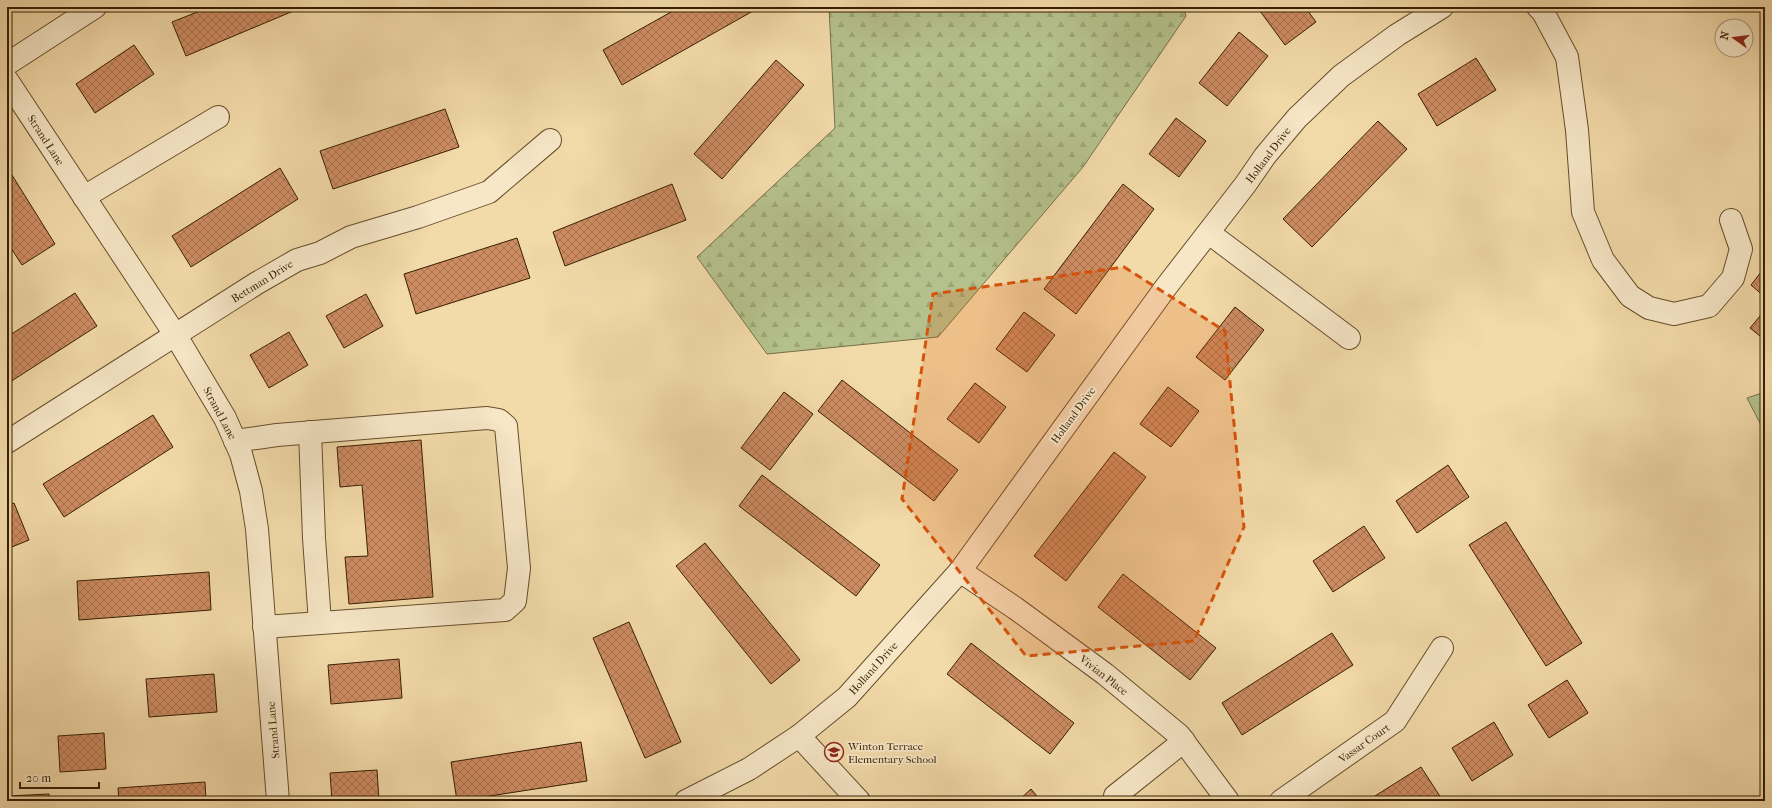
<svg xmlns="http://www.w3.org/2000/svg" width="1772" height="808" font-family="'IM FELL French Canon',serif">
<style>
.forest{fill:url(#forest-firs);stroke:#767048}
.park{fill:#b5c18c;stroke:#767048}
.building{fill:url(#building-cross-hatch);stroke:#371f03}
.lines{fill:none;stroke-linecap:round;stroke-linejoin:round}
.minor-casing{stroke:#664e2c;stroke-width:24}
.minor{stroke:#f7e7c7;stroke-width:22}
.marked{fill:#d6530b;fill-opacity:0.2;stroke:#d6530b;stroke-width:3;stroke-dasharray:8 5;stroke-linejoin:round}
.labels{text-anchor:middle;stroke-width:3.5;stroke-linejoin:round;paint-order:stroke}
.street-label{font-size:11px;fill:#371f03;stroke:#f7e7c7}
.poi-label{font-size:11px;fill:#371f03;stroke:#f7e7c7;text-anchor:start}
</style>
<defs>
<pattern id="forest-firs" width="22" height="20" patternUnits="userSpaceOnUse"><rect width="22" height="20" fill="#b5c18c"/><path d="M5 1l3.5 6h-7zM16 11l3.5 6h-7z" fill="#9ca577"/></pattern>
<pattern id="building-cross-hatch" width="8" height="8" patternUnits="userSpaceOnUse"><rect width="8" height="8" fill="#ce8c62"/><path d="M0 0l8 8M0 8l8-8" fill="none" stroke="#a8724f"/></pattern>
</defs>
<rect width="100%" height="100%" fill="#f3daa9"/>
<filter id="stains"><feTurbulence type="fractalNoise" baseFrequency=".005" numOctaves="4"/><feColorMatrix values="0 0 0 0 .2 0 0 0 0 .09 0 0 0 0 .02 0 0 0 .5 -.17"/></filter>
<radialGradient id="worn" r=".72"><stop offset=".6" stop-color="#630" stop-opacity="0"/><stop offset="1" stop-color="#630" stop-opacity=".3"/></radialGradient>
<polygon class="forest" points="829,7 1183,7 1186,16 1083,167 938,337 767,354 697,257 835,128"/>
<polygon class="park" points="1765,392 1765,427 1761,425 1747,398"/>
<g class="building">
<polygon points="210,7 303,7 186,56 172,22"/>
<polygon points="680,7 750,7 753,11 622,85 603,50"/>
<polygon points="1257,7 1305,7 1316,22 1285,45"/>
<polygon points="1239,32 1268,56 1227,106 1199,83"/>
<polygon points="134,45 154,74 95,113 76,84"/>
<polygon points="1476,58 1496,90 1437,126 1418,94"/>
<polygon points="776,60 804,85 722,179 694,154"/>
<polygon points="445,109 459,147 333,189 320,151"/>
<polygon points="1176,118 1206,141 1179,177 1149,154"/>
<polygon points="1378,121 1407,149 1312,247 1283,219"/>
<polygon points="7,167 55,244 22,265 7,242"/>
<polygon points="280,168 298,199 191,267 172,236"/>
<polygon points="672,184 686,220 565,266 553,232"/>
<polygon points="1123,184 1154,209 1076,314 1044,289"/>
<polygon points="517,238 530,278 416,314 404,274"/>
<polygon points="1765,267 1765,297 1751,285"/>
<polygon points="75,293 97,326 7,384 7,337"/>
<polygon points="366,294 383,326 344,348 326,316"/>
<polygon points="1235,307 1264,330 1225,380 1196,357"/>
<polygon points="1765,310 1765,340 1750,328"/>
<polygon points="1024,312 1055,335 1027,372 996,349"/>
<polygon points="289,332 308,365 269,388 250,355"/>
<polygon points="842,380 958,470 934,501 818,411"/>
<polygon points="975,383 1006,407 979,443 947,419"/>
<polygon points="1168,387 1199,411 1171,447 1140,424"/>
<polygon points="784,392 813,414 770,470 741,448"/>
<polygon points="153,415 173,447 64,517 43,484"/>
<polygon points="421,440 433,597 349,604 345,557 368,556 362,485 340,487 337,447"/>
<polygon points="1114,452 1146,477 1066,581 1034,556"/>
<polygon points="1448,465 1469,497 1417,533 1396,501"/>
<polygon points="762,475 880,565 856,596 739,506"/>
<polygon points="14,503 29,540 7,549 7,506"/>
<polygon points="1506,522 1582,643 1546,666 1469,545"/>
<polygon points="1364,526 1385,558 1333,592 1313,561"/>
<polygon points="705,543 800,660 771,684 676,566"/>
<polygon points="209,572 211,610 79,620 77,581"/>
<polygon points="1123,574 1216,648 1190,680 1098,607"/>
<polygon points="629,622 681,742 645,758 593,638"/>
<polygon points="1332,633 1353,665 1242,735 1222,703"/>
<polygon points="971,643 1074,723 1050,754 947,674"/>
<polygon points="399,659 402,698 331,704 328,665"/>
<polygon points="214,674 217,712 149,717 146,679"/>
<polygon points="1567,680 1588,713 1549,738 1528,705"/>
<polygon points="1494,722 1513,755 1472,781 1452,748"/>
<polygon points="104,733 106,769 60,772 58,736"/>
<polygon points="581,742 587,781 457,801 451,762"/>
<polygon points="1421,767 1443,801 1367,801"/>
<polygon points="377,770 379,801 332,801 330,773"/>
<polygon points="205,782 206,801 119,801 118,788"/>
<polygon points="1031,789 1041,801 1018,801"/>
<polygon points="49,794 49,801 7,801 7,796"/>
</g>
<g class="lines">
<g class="minor-casing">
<g id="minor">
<polyline points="1538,7 1543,12 1567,57 1577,130 1583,212 1603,260 1630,296 1649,308 1674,314 1709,306 1733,278 1741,249 1731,220"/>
<polyline points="7,64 95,7"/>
<polyline points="7,80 176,336 225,418 241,454 251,491 257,529 278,801"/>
<polyline points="84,197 218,117"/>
<polyline points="1209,233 1349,338"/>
<polyline points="310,432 314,538 320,623"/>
<polyline points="235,441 277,435 487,418 499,420 506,426 519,568 515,601 505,610 264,627"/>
<polyline points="7,442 257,283 297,260 320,253 351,237 418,217 489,192 550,140"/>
<polyline points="960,571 1015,608 1105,674 1179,735 1228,801"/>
<polyline points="799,736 859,801"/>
<polyline points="1115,796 1184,741"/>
<polyline points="686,801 749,769 799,736 847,697 960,571 1166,287 1245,185 1265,156 1297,118 1341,76 1397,35 1442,7"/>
<polyline points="1281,801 1395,721 1442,648"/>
</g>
</g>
<use href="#minor" class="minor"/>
</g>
<path class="marked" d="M1124,267L1225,331L1244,527L1194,641L1026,656L902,499L933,294Z"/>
<defs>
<g id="school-ring" transform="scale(1)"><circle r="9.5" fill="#f7e7c7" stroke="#8f2418" stroke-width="1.5"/><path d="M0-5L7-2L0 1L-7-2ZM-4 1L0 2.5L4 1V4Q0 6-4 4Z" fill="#8f2418"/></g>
</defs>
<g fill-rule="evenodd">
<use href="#school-ring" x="834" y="752"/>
</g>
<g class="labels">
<g class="street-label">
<text transform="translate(46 140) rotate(57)" y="4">Strand Lane</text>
<text transform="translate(1268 155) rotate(-53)" y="4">Holland Drive</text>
<text transform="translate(262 281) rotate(-32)" y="4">Bettman Drive</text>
<text transform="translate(220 413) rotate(62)" y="4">Strand Lane</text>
<text transform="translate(1073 415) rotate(-54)" y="4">Holland Drive</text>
<text transform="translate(873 668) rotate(-48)" y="4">Holland Drive</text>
<text transform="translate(1104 675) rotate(38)" y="4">Vivian Place</text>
<text transform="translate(273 730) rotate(-95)" y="4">Strand Lane</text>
<text transform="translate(1364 743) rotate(-35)" y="4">Vassar Court</text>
</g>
<g class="poi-label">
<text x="848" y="750">Winton Terrace<tspan x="848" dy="13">Elementary School</tspan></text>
</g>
</g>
<rect width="1772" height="808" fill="none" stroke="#f3daa9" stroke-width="24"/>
<rect x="8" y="8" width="1756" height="792" fill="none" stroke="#371f03" stroke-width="2"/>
<rect x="12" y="12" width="1748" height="784" fill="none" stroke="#371f03"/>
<g transform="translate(1734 38) rotate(284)"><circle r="19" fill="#f7e7c7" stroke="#aa9779"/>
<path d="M0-3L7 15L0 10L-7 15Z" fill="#8f2418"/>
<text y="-6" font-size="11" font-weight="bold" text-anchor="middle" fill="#371f03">N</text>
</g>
<path d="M20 782v6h79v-6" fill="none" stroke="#371f03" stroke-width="2"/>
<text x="26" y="782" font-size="12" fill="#371f03" stroke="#f7e7c7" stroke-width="3" paint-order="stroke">20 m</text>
<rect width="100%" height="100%" filter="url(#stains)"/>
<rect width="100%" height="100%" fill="url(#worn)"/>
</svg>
